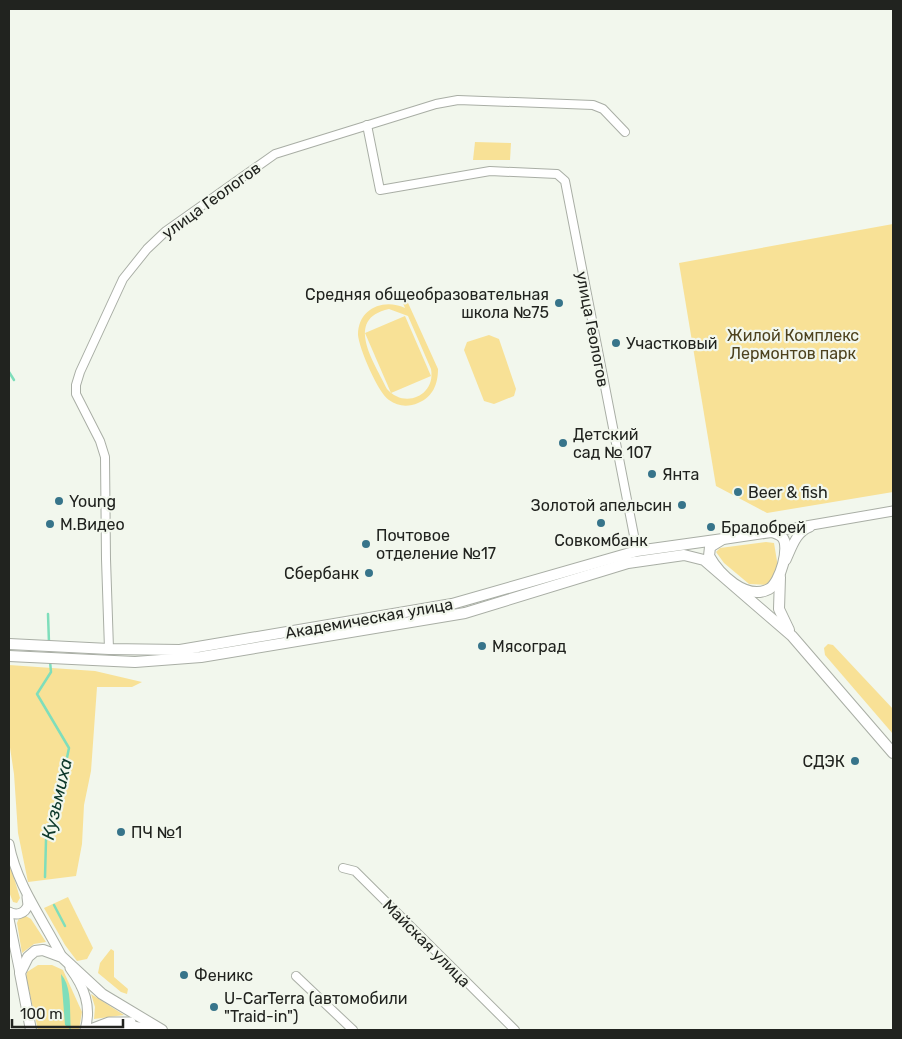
<svg xmlns="http://www.w3.org/2000/svg" width="902" height="1039" font-family="Rubik,sans-serif">
<style>
.green{fill:#f8e196;fill-rule:evenodd}
.water{fill:#7fdebb}
.lines{fill:none;stroke-linecap:round;stroke-linejoin:round}
.stream{stroke:#7fdebb;stroke-width:2.5}
.minor-casing{stroke:#a9aea5;stroke-width:10}
.tertiary-casing{stroke:#a9aea5;stroke-width:11}
.secondary-casing{stroke:#a9aea5;stroke-width:12}
.minor{stroke:#fff;stroke-width:8}
.tertiary{stroke:#fff;stroke-width:9}
.secondary{stroke:#fff;stroke-width:10}
.poi-dot{fill:#37748a;stroke:#f2f7ed;stroke-width:2}
.labels{text-anchor:middle;stroke-width:4.5;stroke-linejoin:round;paint-order:stroke}
.street-label{font-size:16px;fill:#21231f;stroke:#f2f7ed}
.poi-label{font-size:16px;fill:#21231f;stroke:#f2f7ed;text-anchor:start}
.park-label{font-size:16px;fill:#4d421e;stroke:#f2f7ed}
.water-label{font-size:18px;font-style:italic;fill:#0c382a;stroke:#f2f7ed}
</style>
<rect width="100%" height="100%" fill="#f2f7ed"/>
<g class="green">
<polygon points="475,142 511,143 510,160 473,160"/>
<polygon points="893,224 893,492 767,513 716,486 679,263"/>
<path d="M404,294L438,369C438,384 433,397 418,403C409,407 398,407 389,400C378,393 359,348 358,335C358,309 383,298 405,308L400,296ZM389,309L408,316L431,369C436,396 404,409 387,389C375,363 343,319 389,309Z"/>
<polygon points="405,316 431,376 391,393 365,333"/>
<polygon points="489,335 499,339 516,389 514,396 494,404 484,401 464,350 467,342"/>
<polygon points="766,542 774,543 778,567 768,585 749,584 724,563 716,552 720,548"/>
<polygon points="828,644 833,645 893,709 893,734 825,655 824,648"/>
<polygon points="9,665 95,671 142,682 132,687 97,687 91,771 84,805 82,844 76,876 28,882 18,833 14,774 9,741"/>
<polygon points="9,861 20,898 17,903 13,902 9,892"/>
<polygon points="68,897 93,948 87,959 77,961 65,945 44,908"/>
<polygon points="24,915 31,919 46,942 34,944 22,953 17,923 19,918"/>
<polygon points="111,949 114,951 114,977 128,989 127,994 121,992 98,973 100,963"/>
<polygon points="38,965 52,965 63,970 82,1012 79,1030 38,1030 26,977 27,972"/>
<polygon points="91,994 124,1015 94,1019 95,1007"/>
</g>
<path class="water" d="M61,974C73,988 69,1013 71,1030L65,1025Z"/>
<g class="lines">
<g class="stream">
<polyline points="9,372 14,380"/>
<polyline points="48,614 49,643"/>
<polyline points="45,877 46,840 57,806 69,748 37,694 51,672 50,661"/>
<polyline points="54,905 65,926"/>
</g>
<g class="minor-casing">
<g id="minor">
<polyline points="367,125 380,190 490,171 557,174 565,181 637,551"/>
<polyline points="109,649 106,559 105,457 100,441 76,394 76,385 80,372 123,279 147,249 166,231 275,154 436,104 458,100 593,105 603,109 625,132"/>
<polyline points="343,868 355,871 515,1030"/>
<polyline points="296,976 353,1030"/>
</g>
</g>
<g class="tertiary-casing">
<g id="tertiary">
<polyline points="771,532 893,511"/>
<path d="M786,560C792,547 796,532 810,527"/>
<path d="M9,844C17,886 43,919 62,957"/>
<path d="M9,912C16,916 25,914 28,905L27,897"/>
<polyline points="9,919 20,973"/>
<path d="M70,968C84,987 92,1006 85,1030"/>
<polyline points="88,1030 109,1022 131,1022"/>
</g>
</g>
<g class="secondary-casing">
<g id="secondary">
<path d="M771,532C775,533 779,534 782,537C791,546 780,583 769,589C746,601 719,574 709,556L710,547L723,539Z"/>
<polyline points="780,577 779,609 789,630"/>
<polyline points="9,644 109,649 180,650 452,604 637,551 723,539"/>
<polyline points="9,656 135,662 201,657 465,613 628,563 684,555 704,560 792,636 893,753"/>
<polyline points="31,1030 20,973 28,957 35,951 43,950 62,957 102,994 162,1030"/>
<polyline points="103,1030 124,1025 153,1030"/>
</g>
</g>
<use href="#minor" class="minor"/>
<use href="#tertiary" class="tertiary"/>
<use href="#secondary" class="secondary"/>
</g>
<g class="poi-dot">
<circle cx="559" cy="303" r="5"/>
<circle cx="616" cy="343" r="5"/>
<circle cx="563" cy="443" r="5"/>
<circle cx="652" cy="474" r="5"/>
<circle cx="738" cy="492" r="5"/>
<circle cx="59" cy="501" r="5"/>
<circle cx="682" cy="505" r="5"/>
<circle cx="601" cy="523" r="5"/>
<circle cx="50" cy="524" r="5"/>
<circle cx="711" cy="527" r="5"/>
<circle cx="366" cy="544" r="5"/>
<circle cx="369" cy="573" r="5"/>
<circle cx="482" cy="646" r="5"/>
<circle cx="855" cy="761" r="5"/>
<circle cx="121" cy="832" r="5"/>
<circle cx="184" cy="975" r="5"/>
<circle cx="214" cy="1007" r="5"/>
</g>
<g class="labels">
<g class="street-label">
<text transform="translate(211 200) rotate(-36)" y="6">улица Геологов</text>
<text transform="translate(593 329) rotate(79)" y="6">улица Геологов</text>
<text transform="translate(369 618) rotate(-10)" y="6">Академическая улица</text>
<text transform="translate(427 943) rotate(45)" y="6">Майская улица</text>
</g>
<g class="poi-label">
<text x="549" y="300" text-anchor="end">Средняя общеобразовательная<tspan x="549" dy="18">школа №75</tspan></text>
<text x="626" y="349">Участковый</text>
<text x="573" y="440">Детский<tspan x="573" dy="18">сад № 107</tspan></text>
<text x="662" y="480">Янта</text>
<text x="748" y="498">Beer &amp; fish</text>
<text x="69" y="507">Young</text>
<text x="672" y="511" text-anchor="end">Золотой апельсин</text>
<text x="60" y="530">М.Видео</text>
<text x="721" y="533">Брадобрей</text>
<text x="376" y="541">Почтовое<tspan x="376" dy="18">отделение №17</tspan></text>
<text x="601" y="546" text-anchor="middle">Совкомбанк</text>
<text x="359" y="579" text-anchor="end">Сбербанк</text>
<text x="492" y="652">Мясоград</text>
<text x="845" y="767" text-anchor="end">СДЭК</text>
<text x="131" y="838">ПЧ №1</text>
<text x="194" y="981">Феникс</text>
<text x="224" y="1004">U-CarTerra (автомобили<tspan x="224" dy="18">"Traid-in")</tspan></text>
</g>
<g class="park-label">
<text x="793" y="341">Жилой Комплекс<tspan x="793" dy="18">Лермонтов парк</tspan></text>
</g>
<g class="water-label">
<text transform="translate(57 799) rotate(-77)" y="6">Кузьмиха</text>
</g>
</g>
<rect width="902" height="1039" fill="none" stroke="#21231f" stroke-width="20"/>
<path d="M12 1019v8h111v-8" fill="none" stroke="#21231f" stroke-width="2.5"/>
<text x="20" y="1019" font-size="15" fill="#21231f" stroke="#f2f7ed" stroke-width="4" paint-order="stroke">100 m</text>
</svg>
